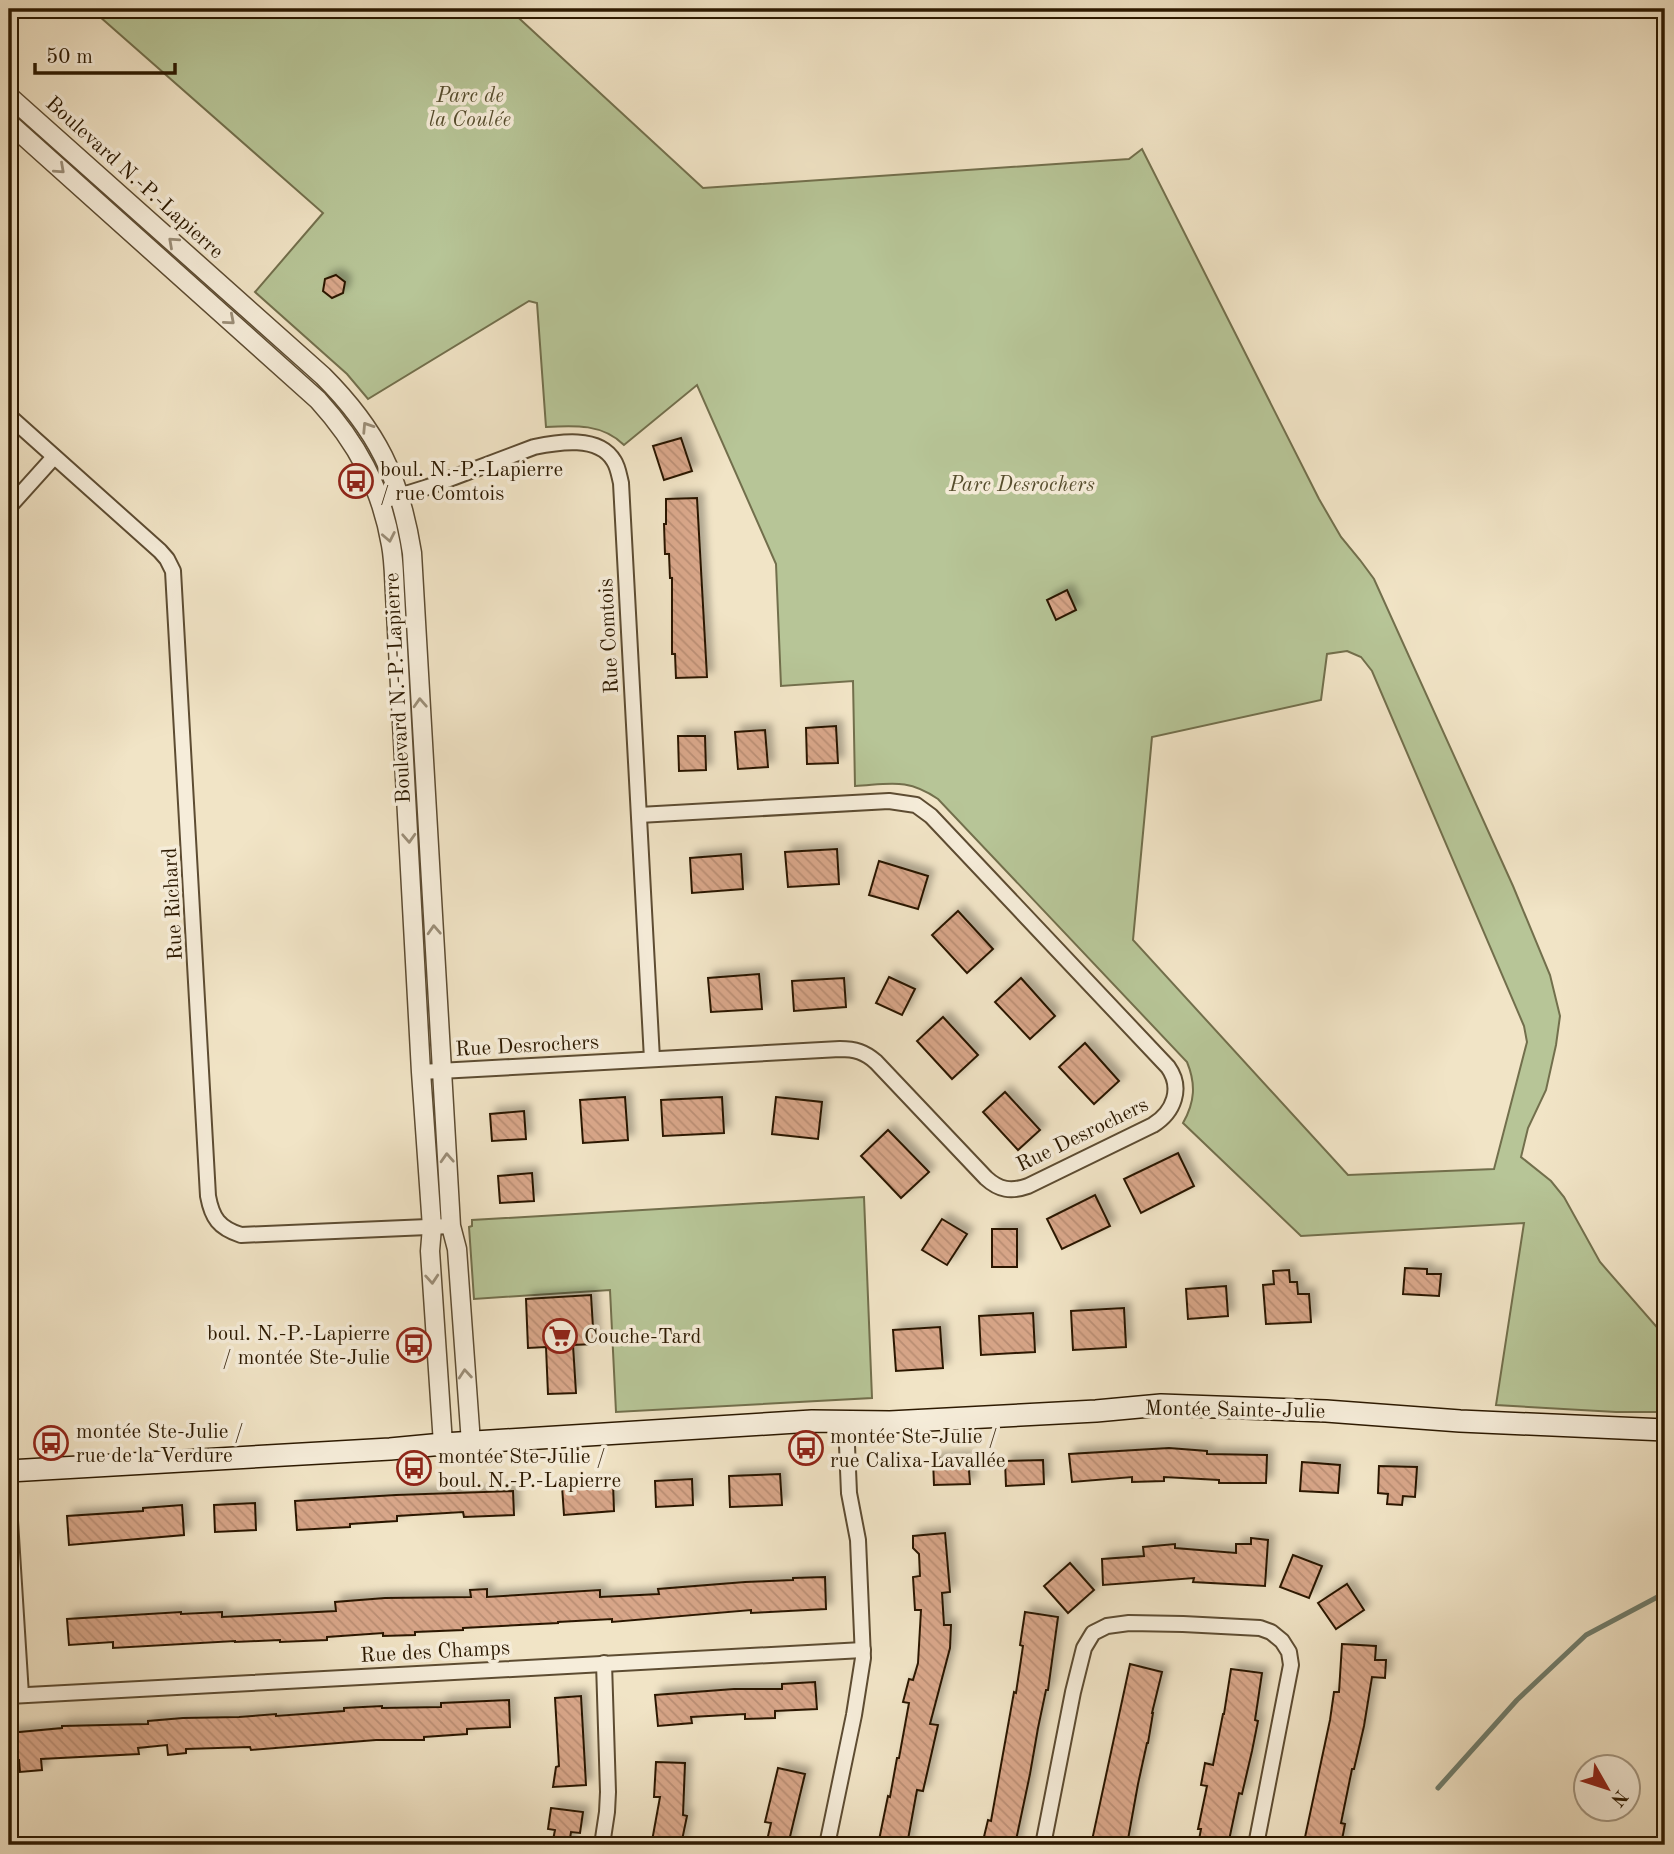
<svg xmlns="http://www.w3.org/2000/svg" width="1674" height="1854" font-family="'Old Standard TT',serif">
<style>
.green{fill:#b7c597;stroke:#726f4c;stroke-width:2;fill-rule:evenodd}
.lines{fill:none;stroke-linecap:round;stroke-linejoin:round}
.stream{stroke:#6f7d6d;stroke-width:5}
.building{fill:url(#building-back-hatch);stroke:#2c1900;stroke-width:2;filter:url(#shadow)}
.minor-casing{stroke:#5d4c32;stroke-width:18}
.tertiary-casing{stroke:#5d4c32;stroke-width:21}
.secondary-casing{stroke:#2c1900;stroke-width:24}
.minor{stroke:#f6edda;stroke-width:14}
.tertiary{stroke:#f6edda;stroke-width:18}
.secondary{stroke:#f6edda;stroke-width:21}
.oneway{stroke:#9b8e78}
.labels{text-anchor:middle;stroke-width:7;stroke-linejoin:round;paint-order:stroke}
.park-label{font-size:21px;font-style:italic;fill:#564d2d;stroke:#f6edda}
.street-label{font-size:21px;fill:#2c1900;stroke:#f6edda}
.poi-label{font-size:21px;fill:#2c1900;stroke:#f6edda;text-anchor:start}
</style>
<defs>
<pattern id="building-back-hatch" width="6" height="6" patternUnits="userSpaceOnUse" patternTransform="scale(1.75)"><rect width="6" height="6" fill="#d8a689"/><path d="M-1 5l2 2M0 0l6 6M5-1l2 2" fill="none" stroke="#ba8e74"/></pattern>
<filter id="shadow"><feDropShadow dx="6" dy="-6" stdDeviation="3.5" flood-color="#0004"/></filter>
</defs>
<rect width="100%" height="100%" fill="#f1e4c6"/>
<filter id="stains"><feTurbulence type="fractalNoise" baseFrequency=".00286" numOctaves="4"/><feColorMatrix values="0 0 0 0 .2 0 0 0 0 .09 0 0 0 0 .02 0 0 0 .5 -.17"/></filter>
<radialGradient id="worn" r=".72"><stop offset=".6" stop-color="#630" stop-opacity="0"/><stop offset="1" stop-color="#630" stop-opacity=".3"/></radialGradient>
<g class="green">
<path d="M91,9H509L703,188L1129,159L1142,149L1319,499L1341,537L1360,560L1374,579L1513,886L1550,975L1560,1016L1556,1045L1546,1090L1528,1128L1521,1157L1551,1181L1564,1197L1600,1262L1661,1332L1665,1334V1412H1616L1496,1405L1524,1223L1301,1236L1183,1123C1195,1102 1196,1084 1187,1062L938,799C907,778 891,784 855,786L853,681L781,686L776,564L697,385L624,445C603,424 575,425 546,427L537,303L529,301L368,399L347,374L255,292L323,213ZM1347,651L1361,657L1372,671L1524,1026L1527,1042L1494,1169L1348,1175L1133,940L1152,737L1321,700L1327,654Z"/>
<polygon points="864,1197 872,1398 616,1412 610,1290 474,1299 469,1227 472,1226 472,1220"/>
</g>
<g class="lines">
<polyline class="stream" points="1438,1788 1517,1700 1586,1635 1665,1593"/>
</g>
<g class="building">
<polygon points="336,275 345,282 343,293 332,298 323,291 325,279"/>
<polygon points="681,438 692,471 664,480 653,446"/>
<polygon points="697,498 707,677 676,678 675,654 672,654 672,578 670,578 669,554 665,554 664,524 666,524 666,499"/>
<polygon points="1067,590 1076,610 1056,620 1047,600"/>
<polygon points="836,726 838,763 807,764 806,728"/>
<polygon points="765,730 768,767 738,769 735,732"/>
<polygon points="678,736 705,736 706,770 679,771"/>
<polygon points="837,849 839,884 788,887 785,852"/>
<polygon points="741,854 743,889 692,893 690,858"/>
<polygon points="879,861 928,876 918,909 869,895"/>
<polygon points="958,911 993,949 967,973 932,935"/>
<polygon points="759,974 762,1009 711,1012 708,978"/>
<polygon points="889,977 915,989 902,1015 876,1003"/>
<polygon points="844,978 846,1007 794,1011 792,981"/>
<polygon points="1021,978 1055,1016 1030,1039 995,1002"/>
<polygon points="943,1017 978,1055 952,1079 917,1041"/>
<polygon points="1085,1043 1119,1081 1094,1104 1059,1067"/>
<polygon points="1005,1092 1040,1130 1018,1150 983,1112"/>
<polygon points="625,1097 628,1140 583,1143 580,1100"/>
<polygon points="722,1097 724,1133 663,1136 661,1100"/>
<polygon points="776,1097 822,1102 818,1139 772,1134"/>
<polygon points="524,1111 526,1139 492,1141 490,1114"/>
<polygon points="888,1130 929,1172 901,1198 861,1156"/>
<polygon points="1178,1153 1194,1186 1141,1213 1124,1179"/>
<polygon points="532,1173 534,1201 500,1203 498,1176"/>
<polygon points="1095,1195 1110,1226 1062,1249 1047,1219"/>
<polygon points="942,1219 967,1234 947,1265 922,1250"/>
<rect x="992" y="1229" width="25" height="38"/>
<polygon points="1405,1268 1427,1269 1427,1274 1441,1274 1439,1296 1403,1294"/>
<polygon points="1289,1270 1290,1282 1297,1282 1298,1294 1309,1294 1311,1322 1266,1324 1263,1285 1274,1284 1273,1271"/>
<polygon points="1226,1286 1228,1316 1188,1319 1186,1289"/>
<polygon points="591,1295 594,1344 573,1345 576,1393 548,1394 546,1347 528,1348 526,1299"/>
<polygon points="1124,1308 1126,1347 1073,1350 1071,1311"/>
<polygon points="1033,1313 1035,1352 981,1355 979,1316"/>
<polygon points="940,1327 943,1368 896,1371 893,1330"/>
<polygon points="1169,1448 1207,1451 1207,1454 1267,1455 1266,1483 1219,1483 1219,1480 1164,1477 1164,1481 1132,1482 1132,1477 1072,1482 1069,1454"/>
<polygon points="968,1457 970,1484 934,1485 933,1459"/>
<polygon points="1043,1460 1044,1484 1006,1486 1005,1461"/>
<polygon points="1302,1462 1340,1465 1338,1493 1300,1491"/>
<polygon points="1379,1466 1417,1467 1415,1497 1403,1496 1402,1505 1387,1504 1388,1494 1378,1493"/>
<polygon points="780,1474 782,1505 730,1507 729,1476"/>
<polygon points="692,1479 693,1505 656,1507 655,1481"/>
<polygon points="613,1483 614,1511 564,1515 562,1486"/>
<polygon points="513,1491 514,1515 464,1517 463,1512 397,1516 397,1521 350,1524 350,1527 297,1530 295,1501 396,1495"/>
<polygon points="255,1503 256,1530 215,1532 214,1505"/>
<polygon points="182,1505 184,1535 69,1545 67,1516 143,1511 143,1508"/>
<polygon points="945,1533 950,1592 942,1593 944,1625 951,1625 950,1648 930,1724 938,1725 923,1791 917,1790 907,1845 878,1845 888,1796 890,1797 897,1758 899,1758 909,1703 903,1702 909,1679 913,1680 918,1663 921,1610 915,1610 913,1577 920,1576 919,1554 913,1548 913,1536"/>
<polygon points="1251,1538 1268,1540 1265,1586 1193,1582 1194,1578 1103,1585 1102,1559 1144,1556 1143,1547 1175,1544 1175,1548 1236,1553 1236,1544 1251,1544"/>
<polygon points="1293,1555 1322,1566 1309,1598 1280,1587"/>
<polygon points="1070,1563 1094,1590 1068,1613 1044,1586"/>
<polygon points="825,1577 826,1609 751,1613 751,1610 612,1622 612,1619 558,1622 558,1623 463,1628 463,1630 415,1632 415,1635 383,1636 383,1633 327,1637 327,1640 280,1642 280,1640 235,1642 235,1641 113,1648 113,1642 69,1645 67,1619 181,1612 181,1614 222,1612 222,1617 336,1611 335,1602 385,1598 471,1597 470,1590 487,1589 487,1597 600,1590 600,1597 659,1594 658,1589 745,1582 793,1580 793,1578"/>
<polygon points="1347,1584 1364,1610 1336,1629 1318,1603"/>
<polygon points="1025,1612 1058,1617 1048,1690 1046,1690 1038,1728 1030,1774 1015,1845 982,1845 988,1820 991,1821 1014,1692 1016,1693 1023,1646 1020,1645"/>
<polygon points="1342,1644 1376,1646 1375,1660 1386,1660 1385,1678 1372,1677 1364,1726 1354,1769 1352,1769 1341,1823 1345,1824 1341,1845 1318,1845 1304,1842 1330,1720 1334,1692 1339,1692"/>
<polygon points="1130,1664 1162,1672 1152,1713 1153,1713 1148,1743 1147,1743 1138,1784 1127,1845 1091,1845"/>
<polygon points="1231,1669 1262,1673 1255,1720 1258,1721 1252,1751 1242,1794 1239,1793 1228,1845 1198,1845 1201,1829 1198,1829 1207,1786 1201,1785 1205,1763 1213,1765 1223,1714 1224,1714"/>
<polygon points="815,1682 817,1709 775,1711 775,1718 745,1719 745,1714 691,1717 692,1723 658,1726 655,1695 734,1689 782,1689 782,1684"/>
<polygon points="581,1696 586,1785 553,1787 556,1767 559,1766 555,1698"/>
<polygon points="509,1700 510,1727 467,1729 467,1734 424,1737 424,1740 376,1740 251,1750 250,1747 186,1749 186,1753 168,1755 167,1745 138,1748 139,1754 41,1759 42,1770 20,1772 19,1760 9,1761 9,1733 62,1728 62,1726 148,1724 148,1721 183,1718 239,1717 276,1714 276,1716 344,1711 344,1708 382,1706 382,1708 441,1707 441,1703"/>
<polygon points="656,1762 685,1763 683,1815 687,1816 681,1845 652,1841 660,1797 654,1797"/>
<polygon points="778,1768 805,1774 788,1845 766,1845 771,1823 765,1822"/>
<polygon points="551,1808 583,1812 580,1833 571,1832 569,1845 552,1845 555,1830 548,1829"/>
</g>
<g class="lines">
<g class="minor-casing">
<g id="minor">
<path d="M9,416L160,551L167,559L173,571L208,1196C212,1218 219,1228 241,1235L451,1226"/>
<path d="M380,502L428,487L534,447C558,442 599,435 614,461C618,467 619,475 621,483L652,1059"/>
<polyline points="9,507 54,457"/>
<path d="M421,1072L840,1049C855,1049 865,1052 876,1062L986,1178C999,1190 1011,1192 1028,1186L1153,1125C1174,1112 1183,1088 1168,1067L931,816L916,805L889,801L639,815"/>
<polyline points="9,1505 21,1695"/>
<polyline points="9,1696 863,1650"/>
<polyline points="602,1845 607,1812 608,1792 604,1663"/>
<polyline points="827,1845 854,1715 863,1658 858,1540 849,1493 846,1422"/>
<polyline points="1043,1845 1073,1692 1084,1648 1093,1633 1107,1626 1129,1623 1183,1624 1260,1628 1271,1632 1282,1641 1289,1652 1291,1665 1256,1845"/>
</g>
</g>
<g class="tertiary-casing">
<g id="tertiary">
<path d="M9,96L323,376C377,430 400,477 412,553L451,1226L457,1249L471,1443"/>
<path d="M9,123L318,400C357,443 381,487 391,545C394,561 394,578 395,594L421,1072L432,1227L430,1251L443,1444"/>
</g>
</g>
<g class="secondary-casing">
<polyline id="secondary" points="9,1471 390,1449 443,1444 812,1421 890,1422 1096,1411 1161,1405 1326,1411 1460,1421 1665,1430"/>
</g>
<use href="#minor" class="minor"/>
<use href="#tertiary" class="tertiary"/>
<use href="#secondary" class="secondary"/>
</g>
<defs><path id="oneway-chevron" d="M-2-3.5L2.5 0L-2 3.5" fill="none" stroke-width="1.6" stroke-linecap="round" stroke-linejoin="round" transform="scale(1.75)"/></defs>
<g class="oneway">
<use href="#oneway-chevron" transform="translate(60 169) rotate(42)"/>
<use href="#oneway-chevron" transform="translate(173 242) rotate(-138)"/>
<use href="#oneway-chevron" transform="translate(230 320) rotate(41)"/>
<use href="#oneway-chevron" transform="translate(367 427) rotate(-123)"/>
<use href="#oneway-chevron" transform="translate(389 537) rotate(79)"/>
<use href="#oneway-chevron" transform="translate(420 703) rotate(-93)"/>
<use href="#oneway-chevron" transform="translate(409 838) rotate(87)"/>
<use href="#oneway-chevron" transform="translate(434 930) rotate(-93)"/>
<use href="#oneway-chevron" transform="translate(447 1158) rotate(-93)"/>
<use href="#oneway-chevron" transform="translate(432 1279) rotate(86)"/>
<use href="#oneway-chevron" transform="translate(465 1374) rotate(-95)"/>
</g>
<defs>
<g id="bus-ring" transform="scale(1.75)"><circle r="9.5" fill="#f6edda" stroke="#8f2418" stroke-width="1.5"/><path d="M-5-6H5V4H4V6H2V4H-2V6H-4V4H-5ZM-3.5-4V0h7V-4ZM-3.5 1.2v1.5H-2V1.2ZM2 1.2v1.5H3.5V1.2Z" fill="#8f2418"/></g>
<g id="supermarket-ring" transform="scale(1.75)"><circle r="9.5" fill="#f6edda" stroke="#8f2418" stroke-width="1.5"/><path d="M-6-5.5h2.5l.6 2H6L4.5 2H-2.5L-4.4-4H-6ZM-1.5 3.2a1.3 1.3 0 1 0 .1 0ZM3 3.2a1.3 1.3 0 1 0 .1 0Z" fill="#8f2418"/></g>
</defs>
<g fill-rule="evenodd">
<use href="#bus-ring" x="356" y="481"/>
<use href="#supermarket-ring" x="560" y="1336"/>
<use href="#bus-ring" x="414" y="1345"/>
<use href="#bus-ring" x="51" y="1443"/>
<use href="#bus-ring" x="806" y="1448"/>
<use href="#bus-ring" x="414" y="1468"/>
</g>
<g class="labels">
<g class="park-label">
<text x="470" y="102">Parc de<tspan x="470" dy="24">la Coulée</tspan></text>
<text x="1022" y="491">Parc Desrochers</text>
</g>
<g class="street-label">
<text transform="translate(135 177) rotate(42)" y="7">Boulevard N.-P.-Lapierre</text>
<text transform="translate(608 636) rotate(-93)" y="7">Rue Comtois</text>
<text transform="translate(397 688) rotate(-93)" y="7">Boulevard N.-P.-Lapierre</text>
<text transform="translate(172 904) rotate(-93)" y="7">Rue Richard</text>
<text transform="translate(527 1045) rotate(-3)" y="7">Rue Desrochers</text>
<text transform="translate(1082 1134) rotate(-26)" y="7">Rue Desrochers</text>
<text transform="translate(1235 1409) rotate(1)" y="7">Montée Sainte-Julie</text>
<text transform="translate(435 1651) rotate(-3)" y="7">Rue des Champs</text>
</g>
<g class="poi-label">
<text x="380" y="476">boul. N.-P.-Lapierre<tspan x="380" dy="24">/ rue Comtois</tspan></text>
<text x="390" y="1340" text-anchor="end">boul. N.-P.-Lapierre<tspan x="390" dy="24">/ montée Ste-Julie</tspan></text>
<text x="584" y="1343">Couche-Tard</text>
<text x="76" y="1438">montée Ste-Julie /<tspan x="76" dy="24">rue de la Verdure</tspan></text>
<text x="830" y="1443">montée Ste-Julie /<tspan x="830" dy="24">rue Calixa-Lavallée</tspan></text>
<text x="438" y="1463">montée Ste-Julie /<tspan x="438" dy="24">boul. N.-P.-Lapierre</tspan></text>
</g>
</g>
<rect width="1674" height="1854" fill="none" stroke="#f1e4c6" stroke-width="35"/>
<rect x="10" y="10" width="1653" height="1833" fill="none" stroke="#2c1900" stroke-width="3.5"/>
<rect x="18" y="18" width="1639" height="1819" fill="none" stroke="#2c1900" stroke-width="2"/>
<g transform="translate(1607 1788) rotate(129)"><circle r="33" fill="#f6edda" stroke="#a59883" stroke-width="2"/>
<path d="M0-5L12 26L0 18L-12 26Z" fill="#8f2418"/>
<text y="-10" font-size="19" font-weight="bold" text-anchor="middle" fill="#2c1900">N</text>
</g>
<path d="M35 63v10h140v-10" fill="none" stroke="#2c1900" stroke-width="3.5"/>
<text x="46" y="63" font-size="21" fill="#2c1900" stroke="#f6edda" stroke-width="5" paint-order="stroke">50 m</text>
<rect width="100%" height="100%" filter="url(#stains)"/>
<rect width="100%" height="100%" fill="url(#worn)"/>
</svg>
